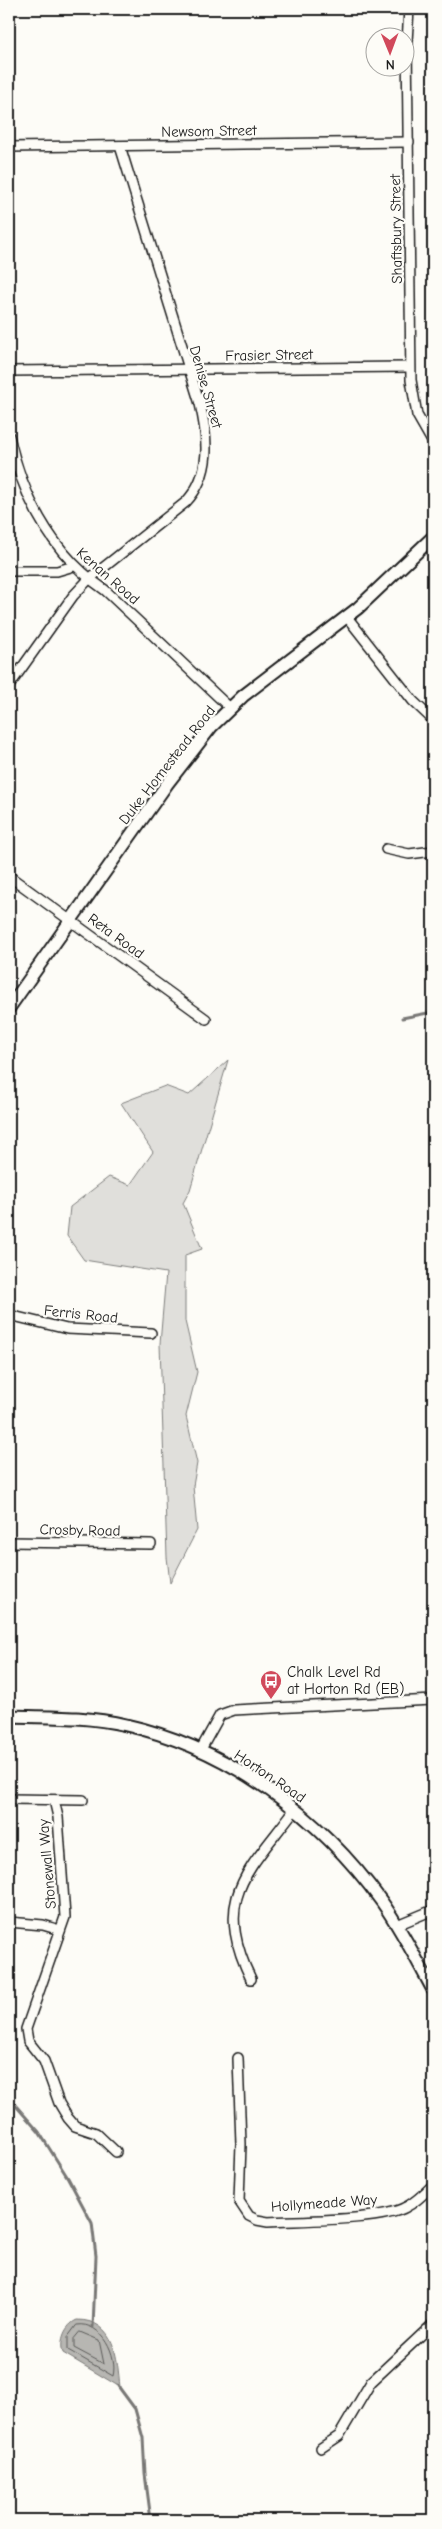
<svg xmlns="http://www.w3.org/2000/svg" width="442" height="2529" font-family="'Comic Neue',sans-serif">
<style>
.green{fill:#e0dfdb;stroke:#7e7e7c}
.water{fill:#b7b6b2;stroke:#797876}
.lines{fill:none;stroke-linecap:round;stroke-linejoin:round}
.shore{stroke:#5a5a58;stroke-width:1}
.stream{stroke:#797876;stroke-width:3}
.minor-casing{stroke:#1c1c1c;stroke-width:12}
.tertiary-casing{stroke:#1c1c1c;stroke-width:15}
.minor{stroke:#fdfcf7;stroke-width:9}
.tertiary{stroke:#fdfcf7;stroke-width:11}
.labels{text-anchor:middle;stroke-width:4.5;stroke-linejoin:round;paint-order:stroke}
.street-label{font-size:15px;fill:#1c1c1c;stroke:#fdfcf7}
.poi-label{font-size:15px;fill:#1c1c1c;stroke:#fdfcf7;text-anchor:start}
</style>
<rect width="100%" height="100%" fill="#fdfcf7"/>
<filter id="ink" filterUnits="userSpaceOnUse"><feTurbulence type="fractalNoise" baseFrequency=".02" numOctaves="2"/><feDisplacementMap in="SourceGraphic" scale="10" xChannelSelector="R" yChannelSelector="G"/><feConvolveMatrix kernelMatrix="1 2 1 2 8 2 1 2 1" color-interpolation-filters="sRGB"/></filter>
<g filter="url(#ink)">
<polygon class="green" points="228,1060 190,1190 183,1203 202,1249 185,1255 185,1321 197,1372 186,1416 197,1463 193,1486 197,1530 170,1583 167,1557 160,1344 166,1273 84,1260 67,1236 70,1207 109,1177 130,1185 153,1152 121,1103 165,1086 189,1095"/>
<path class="water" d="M77,2320C116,2320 117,2358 120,2387L63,2353C59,2341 65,2325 77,2320Z"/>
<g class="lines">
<g class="shore">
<path d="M77,2325C102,2321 118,2356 113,2376L68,2350V2337Z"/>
<polygon points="80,2332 99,2340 104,2364 74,2348 74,2339"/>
</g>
<g class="stream">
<polyline points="402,1018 433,1012"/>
<polyline points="9,2098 39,2132 68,2178 92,2223 96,2256 93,2327"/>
<polyline points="118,2386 135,2409 143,2438 145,2474 151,2520"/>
</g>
<g class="minor-casing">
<g id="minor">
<polyline points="409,9 407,42 411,380 417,415 433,443"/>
<polyline points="9,147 409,142"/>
<polyline points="9,371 410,367"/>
<path d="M9,436C23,498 51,553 105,590L230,708"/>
<polyline points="9,571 57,571 74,566"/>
<polyline points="347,617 413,701 433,720"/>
<path d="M9,686L73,596L89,579L186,502C212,474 208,438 200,404L120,146"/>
<polyline points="386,849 409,854 433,851"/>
<polyline points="9,876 206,1019"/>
<polyline points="9,1315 67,1329 151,1333"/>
<polyline points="9,1542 151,1544"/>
<polyline points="200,1751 220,1715 234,1710 433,1700"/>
<polyline points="9,1799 83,1800"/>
<polyline points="54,1800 58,1817 65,1917 26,2029 28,2041 44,2061 59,2103 68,2118 75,2126 96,2133 116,2152"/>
<polyline points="9,1922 43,1925 60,1930"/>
<polyline points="397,1925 433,1910"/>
<path d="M251,1979C211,1897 249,1871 295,1809"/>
<path d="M238,2058L241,2144L239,2201L249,2216L257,2220L268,2222C300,2220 382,2221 406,2207C416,2202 425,2193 433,2185"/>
<polyline points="321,2448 339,2436 371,2382 433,2324"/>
</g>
</g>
<g class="tertiary-casing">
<g id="tertiary">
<polyline points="9,1008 167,784 212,726 243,696 358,608 433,537"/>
<path d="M9,1716C48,1717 87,1716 126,1725C229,1748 321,1817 382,1902C401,1929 417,1960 433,1990"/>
</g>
</g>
<use href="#minor" class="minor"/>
<use href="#tertiary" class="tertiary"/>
</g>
</g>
<defs>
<g id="bus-pin" transform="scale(1.125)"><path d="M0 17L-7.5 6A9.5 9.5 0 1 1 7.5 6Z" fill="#d1495b" stroke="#fdfcf7"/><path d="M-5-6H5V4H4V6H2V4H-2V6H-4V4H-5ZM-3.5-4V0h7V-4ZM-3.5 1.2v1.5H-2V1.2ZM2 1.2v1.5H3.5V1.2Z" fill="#fff"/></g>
</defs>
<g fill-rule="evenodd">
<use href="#bus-pin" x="271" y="1681"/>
</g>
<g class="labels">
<g class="street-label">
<text transform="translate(209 131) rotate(-1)" y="5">Newsom Street</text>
<text transform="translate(396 229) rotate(-91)" y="5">Shaftsbury Street</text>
<text transform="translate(269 355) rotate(-1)" y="5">Frasier Street</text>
<text transform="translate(206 387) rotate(74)" y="5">Denise Street</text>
<text transform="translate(108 576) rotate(41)" y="5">Kenan Road</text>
<text transform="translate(167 765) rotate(-52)" y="5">Duke Homestead Road</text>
<text transform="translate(116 936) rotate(36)" y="5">Reta Road</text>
<text transform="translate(81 1314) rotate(6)" y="5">Ferris Road</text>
<text transform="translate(80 1530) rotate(1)" y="5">Crosby Road</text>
<text transform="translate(270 1776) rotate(34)" y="5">Horton Road</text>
<text transform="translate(47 1864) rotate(-95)" y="5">Stonewall Way</text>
<text transform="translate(324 2203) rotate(-4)" y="5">Hollymeade Way</text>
</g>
<g class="poi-label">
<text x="287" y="1677">Chalk Level Rd<tspan x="287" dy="17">at Horton Rd (EB)</tspan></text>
</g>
</g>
<rect width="442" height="2529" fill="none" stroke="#fdfcf7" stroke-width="30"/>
<rect x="15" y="15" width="412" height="2499" fill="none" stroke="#1c1c1c" stroke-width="2" filter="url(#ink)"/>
<g transform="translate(390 52) rotate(179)"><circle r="24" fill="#fdfcf7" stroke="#a3a29f"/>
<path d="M0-4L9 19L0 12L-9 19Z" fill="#d1495b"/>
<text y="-8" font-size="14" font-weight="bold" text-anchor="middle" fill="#1c1c1c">N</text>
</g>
</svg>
